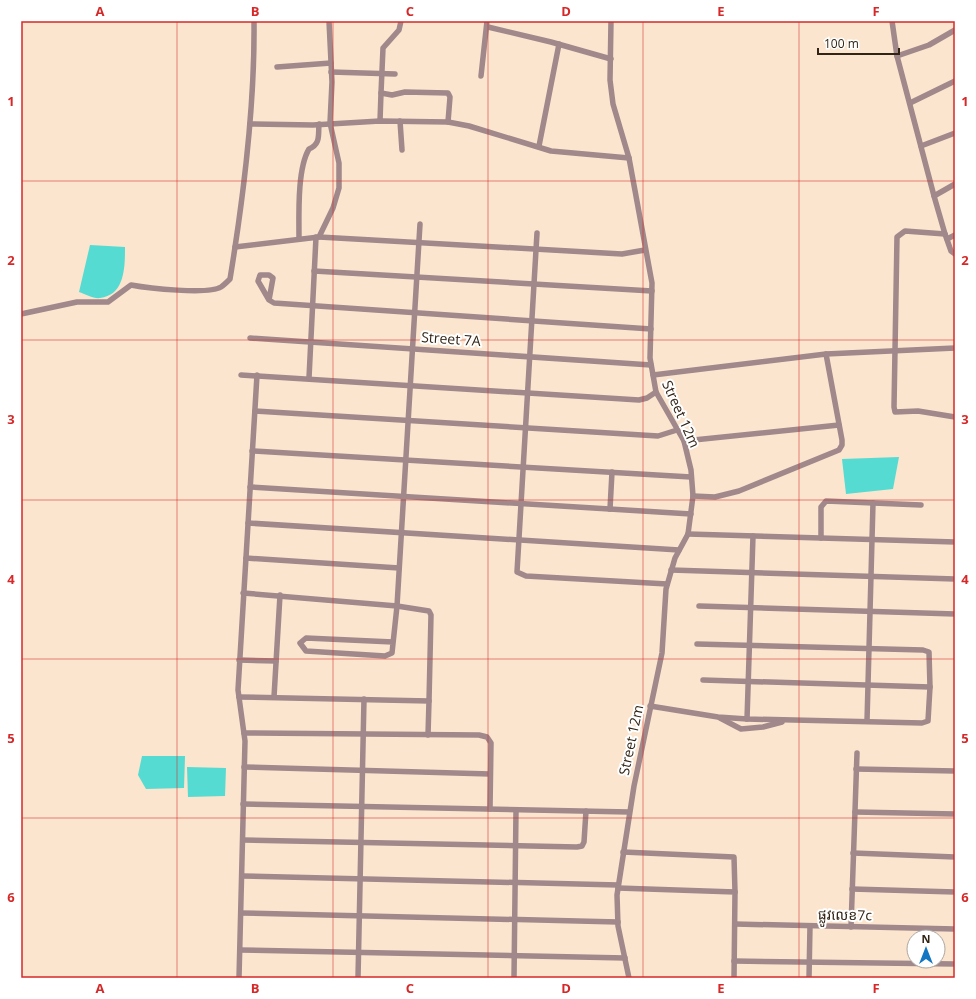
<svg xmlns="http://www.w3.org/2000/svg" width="976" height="999" font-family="'Open Sans','Noto Sans Khmer',sans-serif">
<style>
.water{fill:#55dbd2}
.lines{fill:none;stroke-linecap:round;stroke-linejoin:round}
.minor{stroke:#a0888b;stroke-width:5.5}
.grid{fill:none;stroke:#d62828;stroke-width:1;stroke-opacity:0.55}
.labels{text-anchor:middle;stroke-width:4;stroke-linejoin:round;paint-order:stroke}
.street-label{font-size:14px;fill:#312415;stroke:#fff}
.neatline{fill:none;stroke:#d62828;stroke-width:1.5}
.grid-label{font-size:13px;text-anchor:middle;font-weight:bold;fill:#d62828}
</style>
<rect width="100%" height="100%" fill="#fbe5ce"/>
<g class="water">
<path d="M90,245L125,247C125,267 125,295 100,298C94,299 85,294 79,292Z"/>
<polygon points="899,457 893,489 846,494 842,459"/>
<polygon points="142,756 185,756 184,788 146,789 138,775"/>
<polygon points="187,767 226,768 225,796 188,797"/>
</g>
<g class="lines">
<g class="minor">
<polyline points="401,21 399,30 383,48 381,93 392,95 405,92 448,93 450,97 448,122"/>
<polyline points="611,21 610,80 613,104 629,158 652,283 650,358 656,392 684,441 691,470 693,496 688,534 675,558 666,589 662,653 634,786 617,895 618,926 629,978"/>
<polyline points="892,21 897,56 934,196 945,234 951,251 955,254"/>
<polyline points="488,27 551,42 611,59"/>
<polyline points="897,56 929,45 955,30"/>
<polyline points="277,67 331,63"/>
<polyline points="331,72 395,74"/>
<polyline points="481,76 487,21"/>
<polyline points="910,103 955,81"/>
<polyline points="380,121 381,93"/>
<polyline points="400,121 402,150"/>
<polyline points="250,124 313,125 380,121 448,122 469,126 551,151 629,158"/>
<polyline points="539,146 559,44"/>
<polyline points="921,146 955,133"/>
<polyline points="934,196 955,184"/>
<polyline points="537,233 517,572 526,576 667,584"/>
<polyline points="945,234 905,231 897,237 894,407 895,412 918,411 955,417"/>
<polyline points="319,237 622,254 645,250"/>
<path d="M299,239C299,215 297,169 309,149C321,144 318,135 319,124"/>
<polyline points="947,239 955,235"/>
<polyline points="235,247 319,237 333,208 339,188 339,163 330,123 332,82 329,21"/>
<polyline points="314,271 652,291"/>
<polyline points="269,300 273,278 269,275 260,275 258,281 269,300 274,303 651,329"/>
<path d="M21,314L77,302H108L131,285C147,288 208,295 221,287C224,285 228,281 230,279C244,194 255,107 254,21"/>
<polyline points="250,338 651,365"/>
<polyline points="241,375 639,400 647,398 656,392"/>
<polyline points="653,375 826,354 955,348"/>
<polyline points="309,378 316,237"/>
<polyline points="255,411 658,436 677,430"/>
<polyline points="684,441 839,425"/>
<polyline points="252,451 691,477"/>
<polyline points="250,487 691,514"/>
<polyline points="693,496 715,497 739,491 839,450 842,445 842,440 826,354"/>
<polyline points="610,509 612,472"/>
<polyline points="248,523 679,550"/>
<polyline points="688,534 955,542"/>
<polyline points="821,538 821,507 826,501 921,505"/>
<polyline points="246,558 399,568"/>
<polyline points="671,570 955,579"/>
<polyline points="243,593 397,606 420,224"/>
<polyline points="699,606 955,614"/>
<polyline points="393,642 306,638 300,643 306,651 385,656 392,653 397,606 429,611 431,615 429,701"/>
<polyline points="239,660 276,661"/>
<polyline points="703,680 930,687"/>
<polyline points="239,697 429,701 428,735"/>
<polyline points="274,697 280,595"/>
<polyline points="650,706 718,717 747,719 922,723 928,721 930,687 929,652 923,650 697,644"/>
<polyline points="720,718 741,729 763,727 782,722"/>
<polyline points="747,719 753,536"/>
<polyline points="867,721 873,503"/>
<polyline points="244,733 479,735 487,737 491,743 490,809"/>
<polyline points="244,767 490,774"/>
<polyline points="856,769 955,771"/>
<polyline points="243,804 629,812"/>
<polyline points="855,812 955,814"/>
<polyline points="243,840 577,847 582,846 584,842 586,811"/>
<polyline points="623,852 734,857 735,892"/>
<polyline points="853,853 955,857"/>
<polyline points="242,876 618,885"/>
<polyline points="618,888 735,892 734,978"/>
<polyline points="852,889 955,892"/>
<polyline points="241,913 618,922"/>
<polyline points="735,924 955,929"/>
<polyline points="851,927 857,753"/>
<polyline points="240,950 625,958"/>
<polyline points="734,961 955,964"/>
<polyline points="239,978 245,741 238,690 257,375"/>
<polyline points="358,978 364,699"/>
<polyline points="514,978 516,810"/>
<polyline points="809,978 810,926"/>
</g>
</g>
<path class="grid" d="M177,21V978M333,21V978M488,21V978M643,21V978M799,21V978M21,181H955M21,340H955M21,500H955M21,659H955M21,818H955"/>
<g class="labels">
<g class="street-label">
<text transform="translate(451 339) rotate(4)" y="5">Street 7A</text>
<text transform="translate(681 414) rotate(66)" y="5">Street 12m</text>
<text transform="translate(631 740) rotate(-78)" y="5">Street 12m</text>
<text transform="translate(845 915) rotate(1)" y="5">ផ្លូវលេខ7c</text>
</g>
</g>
<rect width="976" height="999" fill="none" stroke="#ffffff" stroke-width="44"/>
<g transform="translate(926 949)"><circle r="19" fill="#ffffff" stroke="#ada7a1"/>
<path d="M0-3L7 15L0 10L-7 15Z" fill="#1376c2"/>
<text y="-6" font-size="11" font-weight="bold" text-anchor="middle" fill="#312415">N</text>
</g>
<path d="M818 48v6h81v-6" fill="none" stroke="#312415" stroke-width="2"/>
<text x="824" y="48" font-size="12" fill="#312415" stroke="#ffffff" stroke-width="3" paint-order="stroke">100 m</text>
<rect x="22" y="22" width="932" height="955" class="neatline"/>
<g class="grid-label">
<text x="100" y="16">A</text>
<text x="255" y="16">B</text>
<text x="410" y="16">C</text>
<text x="566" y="16">D</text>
<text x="721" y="16">E</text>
<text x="876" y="16">F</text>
<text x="11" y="106">1</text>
<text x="965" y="106">1</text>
<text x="11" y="265">2</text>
<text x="965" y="265">2</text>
<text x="11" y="424">3</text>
<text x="965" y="424">3</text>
<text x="11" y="584">4</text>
<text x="965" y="584">4</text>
<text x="11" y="743">5</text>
<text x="965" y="743">5</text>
<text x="11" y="902">6</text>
<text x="965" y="902">6</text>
<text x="100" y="993">A</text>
<text x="255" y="993">B</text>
<text x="410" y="993">C</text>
<text x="566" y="993">D</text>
<text x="721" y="993">E</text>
<text x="876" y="993">F</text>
</g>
</svg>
